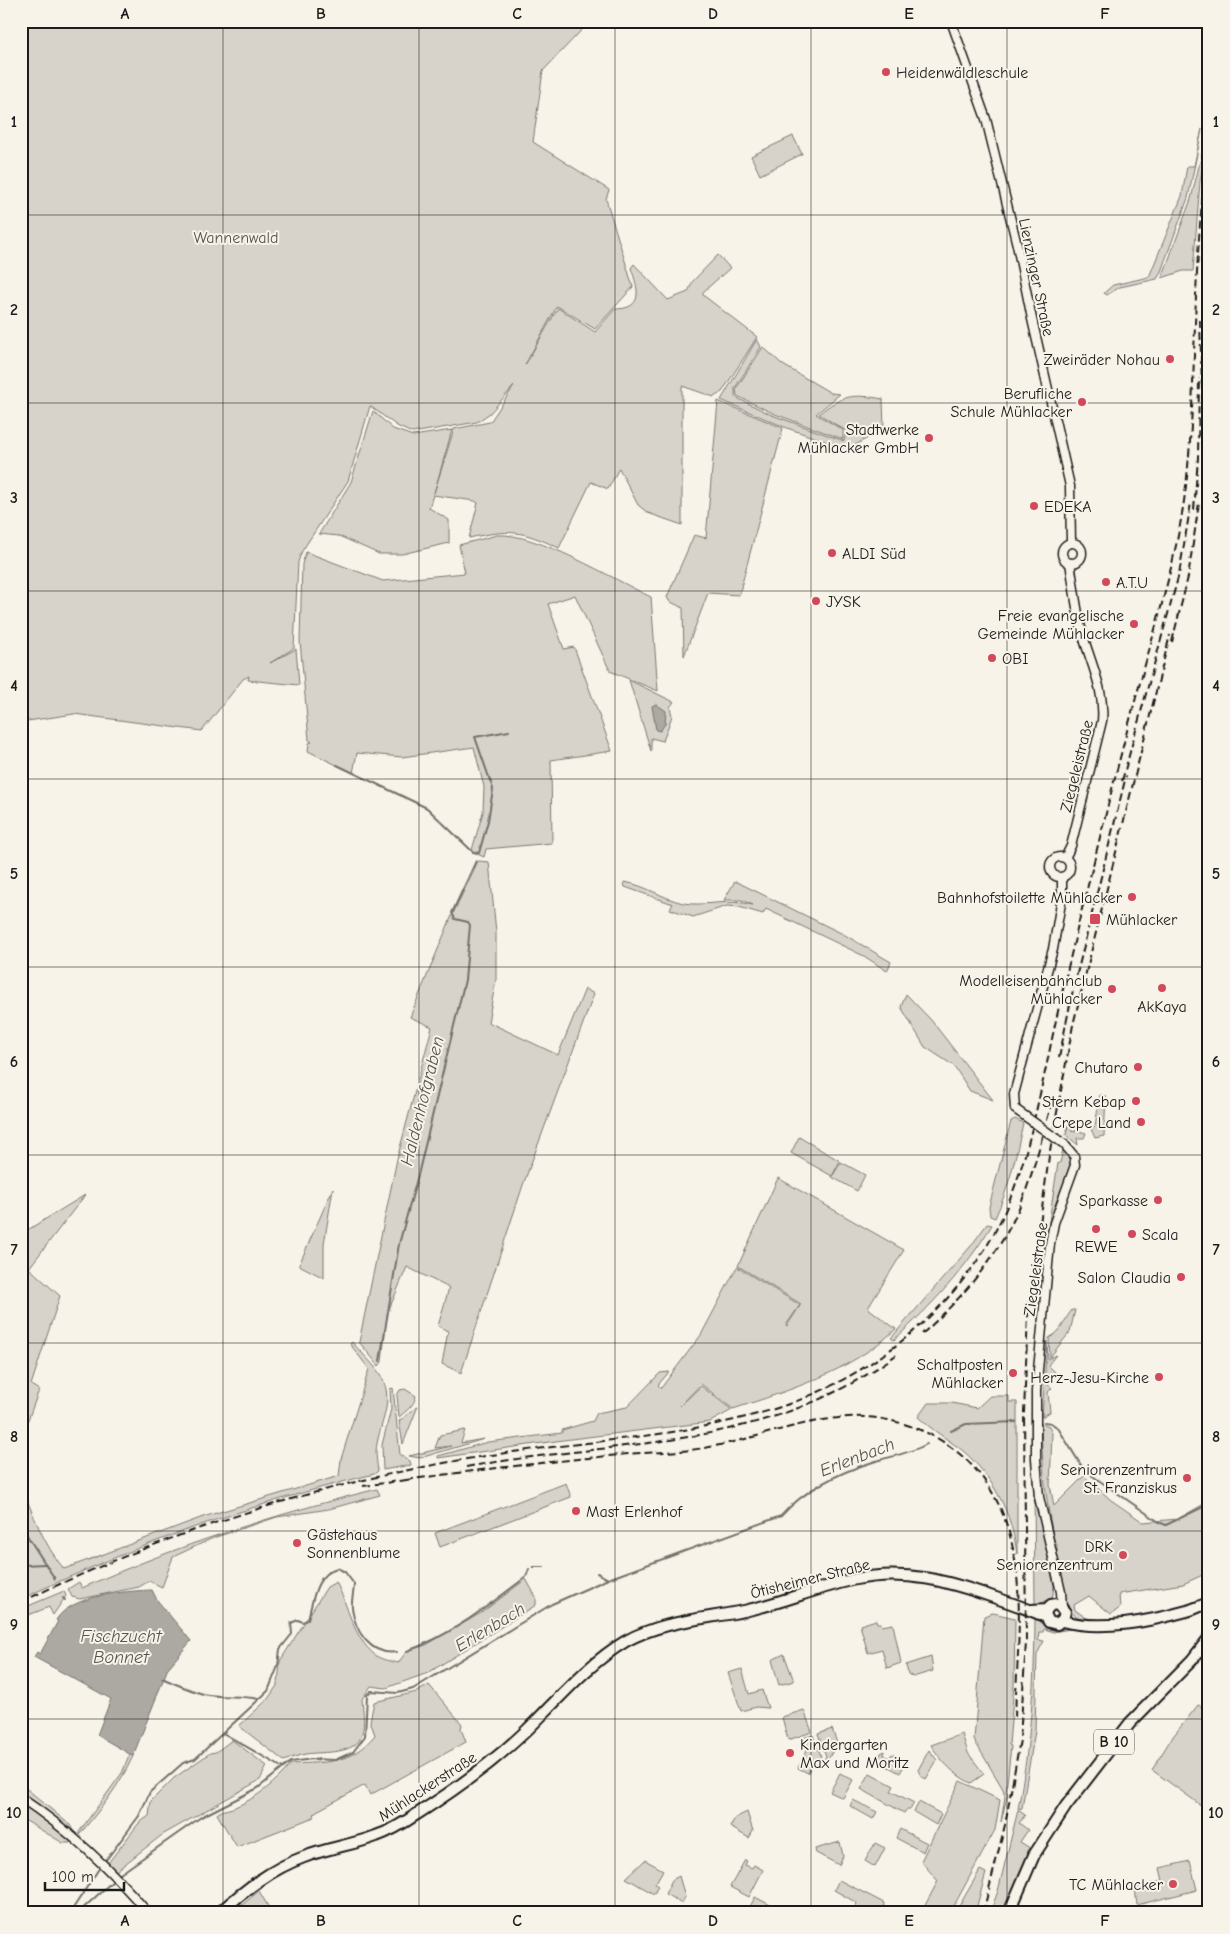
<svg xmlns="http://www.w3.org/2000/svg" width="1230" height="1934" font-family="'Comic Neue',sans-serif">
<style>
.green{fill:#d7d3cb;stroke:#7a7874}
.water{fill:#aca9a2;stroke:#72716c}
.lines{fill:none;stroke-linecap:round;stroke-linejoin:round}
.stream{stroke:#72716c;stroke-width:2}
.minor-casing{stroke:#1c1c1c;stroke-width:11}
.major-casing{stroke:#1c1c1c;stroke-width:14}
.minor{stroke:#f7f3e8;stroke-width:8}
.major{stroke:#f7f3e8;stroke-width:10}
.rail{stroke:#1c1c1c;stroke-width:2;stroke-dasharray:8 4;stroke-linecap:butt}
.minor-bridge-casing{stroke:#1c1c1c;stroke-width:11;stroke-linecap:butt}
.minor-bridge{stroke:#f7f3e8;stroke-width:8}
.grid{fill:none;stroke:#1c1c1c;stroke-width:1;stroke-opacity:0.55}
.poi-dot{fill:#d1495b;stroke:#f7f3e8;stroke-width:2}
.labels{text-anchor:middle;stroke-width:4;stroke-linejoin:round;paint-order:stroke}
.shield{fill:#f7f3e8;stroke:#5e5c59;stroke-width:1}
.shield-label{font-size:15px;font-weight:bold;fill:#1c1c1c}
.poi-label{font-size:16px;fill:#1c1c1c;stroke:#f7f3e8;text-anchor:end}
.park-label{font-size:16px;fill:#545351;stroke:#f7f3e8}
.street-label{font-size:16px;fill:#1c1c1c;stroke:#f7f3e8}
.water-label{font-size:18px;font-style:italic;fill:#565452;stroke:#f7f3e8}
.neatline{fill:none;stroke:#1c1c1c;stroke-width:2}
.grid-label{font-size:16px;text-anchor:middle;font-weight:bold;fill:#1c1c1c}
</style>
<rect width="100%" height="100%" fill="#f7f3e8"/>
<filter id="ink" filterUnits="userSpaceOnUse"><feTurbulence type="fractalNoise" baseFrequency=".02" numOctaves="2"/><feDisplacementMap in="SourceGraphic" scale="10" xChannelSelector="R" yChannelSelector="G"/><feConvolveMatrix kernelMatrix="1 2 1 2 8 2 1 2 1" color-interpolation-filters="sRGB"/></filter>
<g filter="url(#ink)">
<g class="green">
<path d="M21,21H590L543,71L533,142L609,190L606,199L633,287L595,329L557,306L525,365L558,308L595,332L615,309C645,309 638,288 631,268L634,264L668,300L688,292L693,281L718,255L730,268L703,292V295L757,337L722,392L714,397L682,386V525L648,513L638,505L619,468L608,489L591,482L559,548C521,530 510,529 469,538L478,503L475,501L433,495L429,508L449,520V543L402,554H379L339,536L319,534L351,482L373,411L393,429L413,436L452,430L434,493L454,429L490,422L514,386L490,413L477,422L412,433L397,426L370,406L348,481L302,551L298,562L294,648L270,663L296,649L299,685L248,680L249,676L243,679L202,731L74,714L21,722Z"/>
<polygon points="1209,125 1200,182 1193,271 1183,271 1162,278 1191,199"/>
<polygon points="1202,129 1188,198 1160,274 1157,279 1120,287 1107,295 1104,293 1113,285 1149,277 1182,196 1187,166 1194,166"/>
<polygon points="793,136 802,154 760,175 751,156"/>
<polygon points="1209,190 1208,257 1204,255"/>
<path d="M757,339L761,347L735,388V397L772,415L844,441L846,431L819,414C842,394 854,394 883,399L884,429L848,449L787,428L721,400Z"/>
<polygon points="763,347 783,365 831,393 840,394 816,414 843,430 843,439 775,414 737,396 736,389"/>
<polygon points="718,401 783,428 739,595 708,593 684,656 683,608 669,601 667,597 694,535 706,538"/>
<path d="M497,535C536,532 613,579 651,597L658,691L610,671L575,595L548,604L564,649L574,647L612,751L551,760L552,843L486,849L484,857L477,854L472,850L483,812L484,787L474,747L402,757L357,753L353,773L308,751L309,743L312,742L309,740L300,641L302,564L306,552L383,581L465,573L459,545Z"/>
<polygon points="629,680 674,702 670,707 672,716 663,741 651,738 651,751"/>
<polygon points="478,861 489,862 496,932 496,980 488,1022 558,1055 585,989 594,994 523,1185 461,1373 442,1364 448,1331 438,1326 449,1288 407,1267 387,1314 382,1362 379,1366 359,1342 397,1159 432,1027 410,1017 450,920"/>
<path d="M735,881L845,935L891,962L887,971L864,956L766,909L763,914L739,907L727,906L693,917L670,909L673,904L625,887L624,882C645,885 662,898 683,903C704,907 729,898 753,905L742,900H724Z"/>
<polygon points="906,994 931,1020 993,1100 970,1091 954,1066 925,1047 901,1007"/>
<polygon points="1100,1095 1106,1096 1104,1136 1095,1138 1091,1129 1095,1126"/>
<path d="M1015,1119L1023,1123C1016,1156 1009,1188 995,1218L990,1216L989,1207L1011,1121Z"/>
<polygon points="1068,1125 1073,1132 1076,1130 1086,1133 1084,1138 1077,1138 1078,1145 1066,1135"/>
<polygon points="799,1137 840,1161 832,1176 791,1153"/>
<polygon points="1063,1150 1069,1159 1070,1166 1048,1232 1042,1267 1058,1163 1060,1163"/>
<polygon points="841,1162 865,1175 857,1191 832,1177"/>
<path d="M778,1178L904,1250L868,1308L896,1329C851,1371 791,1390 733,1409L701,1384L680,1406L701,1386L732,1410L710,1422L563,1440L438,1458V1456L488,1442L562,1433V1430L593,1421L597,1413L627,1407L660,1373L669,1372L658,1385L661,1388L701,1335L737,1267L800,1305L786,1325L787,1326L801,1304L738,1266Z"/>
<polygon points="333,1188 324,1244 324,1278 299,1265"/>
<polygon points="85,1195 29,1268 60,1296 31,1385 39,1390 21,1439 21,1234"/>
<path d="M987,1224L992,1225C963,1272 934,1303 894,1340L891,1338L971,1246Z"/>
<path d="M1072,1310H1075L1070,1332L1050,1357L1049,1338C1064,1330 1062,1322 1072,1310Z"/>
<polygon points="1047,1341 1048,1359 1056,1355 1048,1365 1056,1373 1047,1384 1052,1388 1048,1392 1050,1412 1042,1417"/>
<path d="M352,1342C362,1354 378,1367 384,1382C393,1406 378,1427 376,1451C376,1457 377,1464 378,1471L374,1474C247,1505 138,1544 21,1599V1484C32,1513 44,1545 64,1569L203,1517L339,1476L341,1459L369,1369L350,1344Z"/>
<polygon points="393,1388 400,1455 410,1461 411,1465 383,1470 382,1445 391,1409 390,1389"/>
<path d="M405,1389L416,1396C414,1406 406,1411 399,1417L397,1395L400,1390Z"/>
<path d="M990,1396H1009V1402H1017V1554C1012,1514 994,1477 962,1450C947,1439 932,1430 918,1417L928,1403H952L977,1408Z"/>
<polygon points="418,1406 403,1444 399,1421"/>
<path d="M1041,1423L1049,1426L1052,1433L1050,1485L1054,1506L1084,1476L1111,1500L1143,1522L1178,1519L1209,1501V1548L1204,1550L1209,1561V1572L1183,1584L1119,1594L1120,1608L1111,1614L1089,1596L1074,1605L1075,1610L1092,1622C1086,1621 1075,1617 1071,1612C1063,1604 1056,1554 1057,1544H1055C1046,1504 1042,1465 1041,1423Z"/>
<polygon points="465,1430 461,1443 484,1439 420,1458 409,1456 451,1446 435,1448 440,1435"/>
<polygon points="1034,1481 1039,1515 1054,1586 1052,1600 1045,1605 1035,1607"/>
<polygon points="566,1483 571,1497 440,1547 435,1533"/>
<path d="M377,1489L380,1495L329,1509L277,1517L213,1538L173,1557L162,1587L149,1581L139,1587L80,1599L72,1597L68,1589L79,1582L82,1588C178,1545 276,1514 377,1489Z"/>
<path d="M526,1579L536,1597V1605L428,1673L386,1688L371,1686L362,1699C363,1711 365,1723 362,1734C356,1756 323,1751 306,1754C299,1755 291,1758 284,1761L239,1726L268,1699L278,1684L280,1661L327,1587L336,1582C349,1607 352,1636 375,1655C381,1660 391,1661 398,1663L407,1651L426,1645L481,1613Z"/>
<polygon points="64,1591 66,1596 53,1615 49,1607 21,1618 21,1609"/>
<polygon points="993,1613 1015,1618 1014,1685 1009,1745 1011,1746 1006,1792 1008,1793 1001,1822 1005,1796 1003,1789 974,1740 984,1616"/>
<path d="M1035,1618L1048,1629H1070L1053,1632L1044,1629L1043,1632H1039L1038,1640L1044,1641L1037,1654L1035,1731L1022,1808L1018,1809C1030,1746 1035,1682 1035,1618Z"/>
<polygon points="876,1620 877,1623 881,1623 882,1626 893,1624 901,1663 887,1668 882,1649 868,1653 860,1625"/>
<polygon points="784,1654 794,1681 779,1685 772,1660"/>
<polygon points="931,1657 933,1671 913,1677 908,1674 906,1665"/>
<polygon points="742,1669 749,1694 762,1690 768,1708 756,1707 741,1711 728,1673"/>
<path d="M429,1685L462,1724L461,1729L466,1742L370,1795L365,1785L315,1812L314,1817L237,1847L217,1814C223,1809 228,1810 235,1807C257,1798 276,1782 291,1764C326,1762 350,1765 375,1735L370,1721L374,1702L417,1692Z"/>
<polygon points="1198,1705 1209,1710 1209,1811 1152,1770 1171,1739"/>
<polygon points="804,1710 812,1732 788,1740 782,1717"/>
<polygon points="832,1729 837,1743 826,1763 823,1762 826,1756 818,1734"/>
<path d="M962,1734L968,1753L984,1774L971,1783C954,1775 941,1761 931,1745Z"/>
<polygon points="813,1735 821,1756 818,1761 814,1759 808,1773 798,1768 807,1751 802,1738"/>
<polygon points="232,1740 267,1766 260,1780 162,1835 116,1871 108,1863 139,1823 149,1816 151,1801 174,1778 210,1753 216,1752"/>
<polygon points="929,1750 937,1760 926,1779 921,1776 918,1770"/>
<polygon points="885,1751 884,1755 889,1758 892,1754 906,1762 900,1773 877,1761 881,1753"/>
<path d="M130,1754L133,1756C120,1785 100,1810 79,1835V1832L122,1773Z"/>
<polygon points="840,1773 853,1780 843,1798 830,1792"/>
<polygon points="870,1773 894,1786 891,1791 914,1803 910,1810 907,1809 904,1813 861,1789"/>
<polygon points="960,1781 1000,1800 995,1830 950,1913 921,1913 938,1881 921,1861"/>
<polygon points="21,1784 70,1825 75,1834 21,1795"/>
<polygon points="853,1800 877,1812 873,1819 850,1806"/>
<polygon points="21,1801 71,1839 70,1843 63,1843 21,1818"/>
<polygon points="919,1802 941,1814 936,1825 914,1812"/>
<polygon points="1018,1810 1025,1815 1019,1823 1028,1830 1020,1842 1030,1848 1027,1852 1029,1854 1005,1913 990,1913 998,1891"/>
<polygon points="747,1812 753,1831 749,1838 730,1827 735,1818"/>
<polygon points="900,1829 927,1843 923,1852 896,1838"/>
<polygon points="840,1842 843,1856 839,1865 816,1853 815,1849"/>
<polygon points="875,1843 885,1848 875,1867 865,1861"/>
<polygon points="645,1860 663,1870 655,1884 658,1886 654,1894 626,1878"/>
<polygon points="745,1860 747,1861 745,1865 752,1868 754,1865 763,1870 749,1897 730,1887"/>
<polygon points="1190,1861 1197,1890 1137,1905 1135,1887 1163,1881 1160,1868"/>
<polygon points="980,1870 986,1873 975,1913 955,1913"/>
<polygon points="679,1876 685,1897 682,1903 665,1894 672,1880"/>
<polygon points="839,1880 884,1903 883,1912 852,1913 857,1903 834,1890"/>
<polygon points="259,1891 272,1913 232,1913"/>
<polygon points="755,1897 776,1908 774,1913 747,1913"/>
</g>
<g class="water">
<polygon points="656,704 666,711 665,724 660,731 656,730 652,706"/>
<path d="M152,1590L157,1600L191,1641L168,1668L133,1756L97,1735L111,1699L34,1657L37,1652L40,1654L58,1621L56,1620C71,1595 125,1591 152,1590Z"/>
</g>
<g class="lines">
<g class="stream">
<polyline points="337,765 427,808 473,852 479,853 488,821 493,789 475,737 509,731"/>
<polyline points="380,1361 399,1244 418,1175 465,980 470,925 468,922 455,919 452,913 476,861"/>
<polyline points="1044,1422 1051,1423 1058,1428 1084,1470 1159,1522 1166,1525 1209,1504"/>
<polyline points="951,1431 966,1424 1016,1422"/>
<polyline points="21,1526 55,1579"/>
<polyline points="21,1565 46,1564"/>
<polyline points="533,1567 544,1567"/>
<polyline points="597,1573 608,1579"/>
<polyline points="63,1598 65,1600"/>
<path d="M407,1651C451,1636 489,1605 526,1577L529,1569"/>
<path d="M162,1678C173,1683 193,1691 203,1694C221,1698 239,1695 259,1699"/>
<polyline points="223,1733 283,1768"/>
<path d="M106,1860L139,1816L150,1792L183,1763L195,1759L268,1691L278,1666L280,1649L292,1634L291,1623L298,1620L303,1622L308,1619C313,1601 315,1574 337,1568L345,1572L354,1584C354,1592 351,1600 352,1608C355,1632 371,1656 397,1652"/>
<path d="M120,1874L201,1817L258,1788L291,1762L313,1759L335,1760L353,1752L365,1736L367,1695L371,1691L398,1693L413,1689L552,1604L608,1579L781,1516C806,1488 840,1472 876,1461C893,1456 911,1453 927,1444"/>
<polyline points="70,1913 100,1867"/>
<polyline points="78,1913 114,1880"/>
</g>
<g class="minor-casing">
<g id="minor">
<polyline points="951,21 986,119 1017,245 1032,319 1070,486 1071,543"/>
<circle cx="1072" cy="553" r="10"/>
<circle cx="1060" cy="867" r="10"/>
<path d="M1065,858L1071,846L1102,721C1105,689 1090,662 1082,632C1076,609 1074,586 1070,563"/>
<polyline points="1015,1109 1014,1094 1053,949 1062,897 1062,877"/>
<polyline points="1062,1607 1061,1592 1039,1497 1036,1459 1036,1391 1050,1244 1054,1223 1075,1165 1074,1156"/>
<path d="M21,1798C69,1830 111,1869 148,1913"/>
</g>
</g>
<g class="major-casing">
<g id="major">
<polyline points="1032,1610 1047,1609 1051,1605 1057,1604 1065,1612 1063,1619 1057,1624 1049,1622 1045,1614 1047,1609"/>
<path d="M1062,1621C1102,1631 1147,1622 1187,1611C1195,1609 1201,1605 1209,1603"/>
<path d="M219,1913C245,1890 271,1869 304,1857C327,1848 353,1845 376,1836C391,1831 404,1823 417,1814C455,1790 492,1763 525,1732C557,1701 587,1664 626,1641C662,1621 705,1619 744,1611C782,1603 818,1587 856,1579C905,1569 948,1581 993,1597C1011,1603 1029,1609 1046,1617"/>
<polyline points="1009,1913 1034,1855 1066,1806 1130,1723 1192,1660 1209,1638"/>
</g>
</g>
<use href="#minor" class="minor"/>
<use href="#major" class="major"/>
<g class="rail">
<polyline points="1209,290 1209,348"/>
<polyline points="1200,320 1202,385"/>
<polyline points="1194,510 1198,458 1199,378"/>
<polyline points="1203,512 1209,474"/>
<polyline points="1172,642 1188,577 1199,503"/>
<polyline points="1122,781 1179,574 1191,503"/>
<polyline points="1059,1058 1073,990 1126,776"/>
<path d="M922,1334C961,1299 998,1257 1019,1208C1033,1175 1041,1140 1051,1106"/>
<path d="M466,1467C620,1439 763,1452 896,1355"/>
<path d="M406,1480C476,1470 547,1462 618,1455C642,1452 666,1453 690,1450C743,1444 794,1421 848,1417C882,1415 917,1425 945,1443C1038,1505 1018,1621 1015,1717"/>
<polyline points="363,1486 413,1479"/>
<path d="M21,1602C168,1532 319,1483 479,1457C576,1441 676,1439 771,1410C858,1383 936,1326 985,1249C1021,1191 1032,1128 1047,1063C1057,1013 1069,963 1081,913C1099,842 1116,771 1135,701C1155,627 1179,554 1187,477C1198,368 1191,258 1209,149"/>
<polyline points="983,1913 1005,1825 1020,1740 1026,1642 1024,1412 1028,1314 1049,1156 1073,1025 1170,635"/>
</g>
<g class="minor-bridge-casing">
<polyline id="minor-bridge" points="1015,1109 1064,1144 1074,1156"/>
</g>
<use href="#minor-bridge" class="minor-bridge"/>
</g>
</g>
<path class="grid" d="M223,21V1913M419,21V1913M615,21V1913M811,21V1913M1007,21V1913M21,215H1209M21,403H1209M21,591H1209M21,779H1209M21,967H1209M21,1155H1209M21,1343H1209M21,1531H1209M21,1719H1209"/>
<g class="poi-dot">
<circle cx="886" cy="72" r="5"/>
<circle cx="1170" cy="359" r="5"/>
<circle cx="1082" cy="402" r="5"/>
<circle cx="929" cy="438" r="5"/>
<circle cx="1034" cy="506" r="5"/>
<circle cx="832" cy="553" r="5"/>
<circle cx="1106" cy="582" r="5"/>
<circle cx="816" cy="601" r="5"/>
<circle cx="1134" cy="624" r="5"/>
<circle cx="992" cy="658" r="5"/>
<circle cx="1132" cy="897" r="5"/>
<rect x="1089" y="913" width="12" height="12" rx="2.5"/>
<circle cx="1162" cy="988" r="5"/>
<circle cx="1112" cy="989" r="5"/>
<circle cx="1138" cy="1067" r="5"/>
<circle cx="1136" cy="1101" r="5"/>
<circle cx="1141" cy="1122" r="5"/>
<circle cx="1158" cy="1200" r="5"/>
<circle cx="1096" cy="1229" r="5"/>
<circle cx="1132" cy="1234" r="5"/>
<circle cx="1181" cy="1277" r="5"/>
<circle cx="1013" cy="1373" r="5"/>
<circle cx="1159" cy="1377" r="5"/>
<circle cx="1187" cy="1478" r="5"/>
<circle cx="576" cy="1511" r="5"/>
<circle cx="297" cy="1543" r="5"/>
<circle cx="1123" cy="1555" r="5"/>
<circle cx="790" cy="1753" r="5"/>
<circle cx="1173" cy="1884" r="5"/>
</g>
<g class="labels">
<rect class="shield" x="1094" y="1729.5" width="40" height="25" rx="4"/>
<g class="shield-label">
<text x="1114" y="1747">B 10</text>
</g>
<g class="poi-label">
<text x="896" y="78" text-anchor="start">Heidenwäldleschule</text>
<text x="1160" y="365">Zweiräder Nohau</text>
<text x="1072" y="399">Berufliche<tspan x="1072" dy="18">Schule Mühlacker</tspan></text>
<text x="919" y="435">Stadtwerke<tspan x="919" dy="18">Mühlacker GmbH</tspan></text>
<text x="1044" y="512" text-anchor="start">EDEKA</text>
<text x="842" y="559" text-anchor="start">ALDI Süd</text>
<text x="1116" y="588" text-anchor="start">A.T.U</text>
<text x="826" y="607" text-anchor="start">JYSK</text>
<text x="1124" y="621">Freie evangelische<tspan x="1124" dy="18">Gemeinde Mühlacker</tspan></text>
<text x="1002" y="664" text-anchor="start">OBI</text>
<text x="1122" y="903">Bahnhofstoilette Mühlacker</text>
<text x="1106" y="925" text-anchor="start">Mühlacker</text>
<text x="1102" y="986">Modelleisenbahnclub<tspan x="1102" dy="18">Mühlacker</tspan></text>
<text x="1162" y="1012" text-anchor="middle">AkKaya</text>
<text x="1128" y="1073">Chutaro</text>
<text x="1126" y="1107">Stern Kebap</text>
<text x="1131" y="1128">Crepe Land</text>
<text x="1148" y="1206">Sparkasse</text>
<text x="1142" y="1240" text-anchor="start">Scala</text>
<text x="1096" y="1252" text-anchor="middle">REWE</text>
<text x="1171" y="1283">Salon Claudia</text>
<text x="1003" y="1370">Schaltposten<tspan x="1003" dy="18">Mühlacker</tspan></text>
<text x="1149" y="1383">Herz-Jesu-Kirche</text>
<text x="1177" y="1475">Seniorenzentrum<tspan x="1177" dy="18">St. Franziskus</tspan></text>
<text x="586" y="1517" text-anchor="start">Mast Erlenhof</text>
<text x="307" y="1540" text-anchor="start">Gästehaus<tspan x="307" dy="18">Sonnenblume</tspan></text>
<text x="1113" y="1552">DRK<tspan x="1113" dy="18">Seniorenzentrum</tspan></text>
<text x="800" y="1750" text-anchor="start">Kindergarten<tspan x="800" dy="18">Max und Moritz</tspan></text>
<text x="1163" y="1890">TC Mühlacker</text>
</g>
<g class="park-label">
<text x="236" y="243">Wannenwald</text>
</g>
<g class="street-label">
<text transform="translate(1037 277) rotate(78)" y="6">Lienzinger Straße</text>
<text transform="translate(1076 766) rotate(-76)" y="6">Ziegeleistraße</text>
<text transform="translate(1035 1269) rotate(-82)" y="6">Ziegeleistraße</text>
<text transform="translate(810 1578) rotate(-14)" y="6">Ötisheimer Straße</text>
<text transform="translate(427 1786) rotate(-33)" y="6">Mühlackerstraße</text>
</g>
<g class="water-label">
<text transform="translate(422 1101) rotate(-76)" y="6">Haldenhofgraben</text>
<text transform="translate(857 1457) rotate(-21)" y="6">Erlenbach</text>
<text transform="translate(490 1627) rotate(-31)" y="6">Erlenbach</text>
<text x="121" y="1642">Fischzucht<tspan x="121" dy="21">Bonnet</tspan></text>
</g>
</g>
<rect width="1230" height="1934" fill="none" stroke="#f7f3e8" stroke-width="55"/>
<path d="M45 1882v8h79v-8" fill="none" stroke="#1c1c1c" stroke-width="2.5"/>
<text x="52" y="1882" font-size="15" fill="#1c1c1c" stroke="#f7f3e8" stroke-width="4" paint-order="stroke">100 m</text>
<rect x="28" y="28" width="1174" height="1878" class="neatline"/>
<g class="grid-label">
<text x="125" y="19">A</text>
<text x="321" y="19">B</text>
<text x="517" y="19">C</text>
<text x="713" y="19">D</text>
<text x="909" y="19">E</text>
<text x="1105" y="19">F</text>
<text x="14" y="127">1</text>
<text x="1216" y="127">1</text>
<text x="14" y="315">2</text>
<text x="1216" y="315">2</text>
<text x="14" y="503">3</text>
<text x="1216" y="503">3</text>
<text x="14" y="691">4</text>
<text x="1216" y="691">4</text>
<text x="14" y="879">5</text>
<text x="1216" y="879">5</text>
<text x="14" y="1067">6</text>
<text x="1216" y="1067">6</text>
<text x="14" y="1255">7</text>
<text x="1216" y="1255">7</text>
<text x="14" y="1442">8</text>
<text x="1216" y="1442">8</text>
<text x="14" y="1630">9</text>
<text x="1216" y="1630">9</text>
<text x="14" y="1818">10</text>
<text x="1216" y="1818">10</text>
<text x="125" y="1926">A</text>
<text x="321" y="1926">B</text>
<text x="517" y="1926">C</text>
<text x="713" y="1926">D</text>
<text x="909" y="1926">E</text>
<text x="1105" y="1926">F</text>
</g>
</svg>
